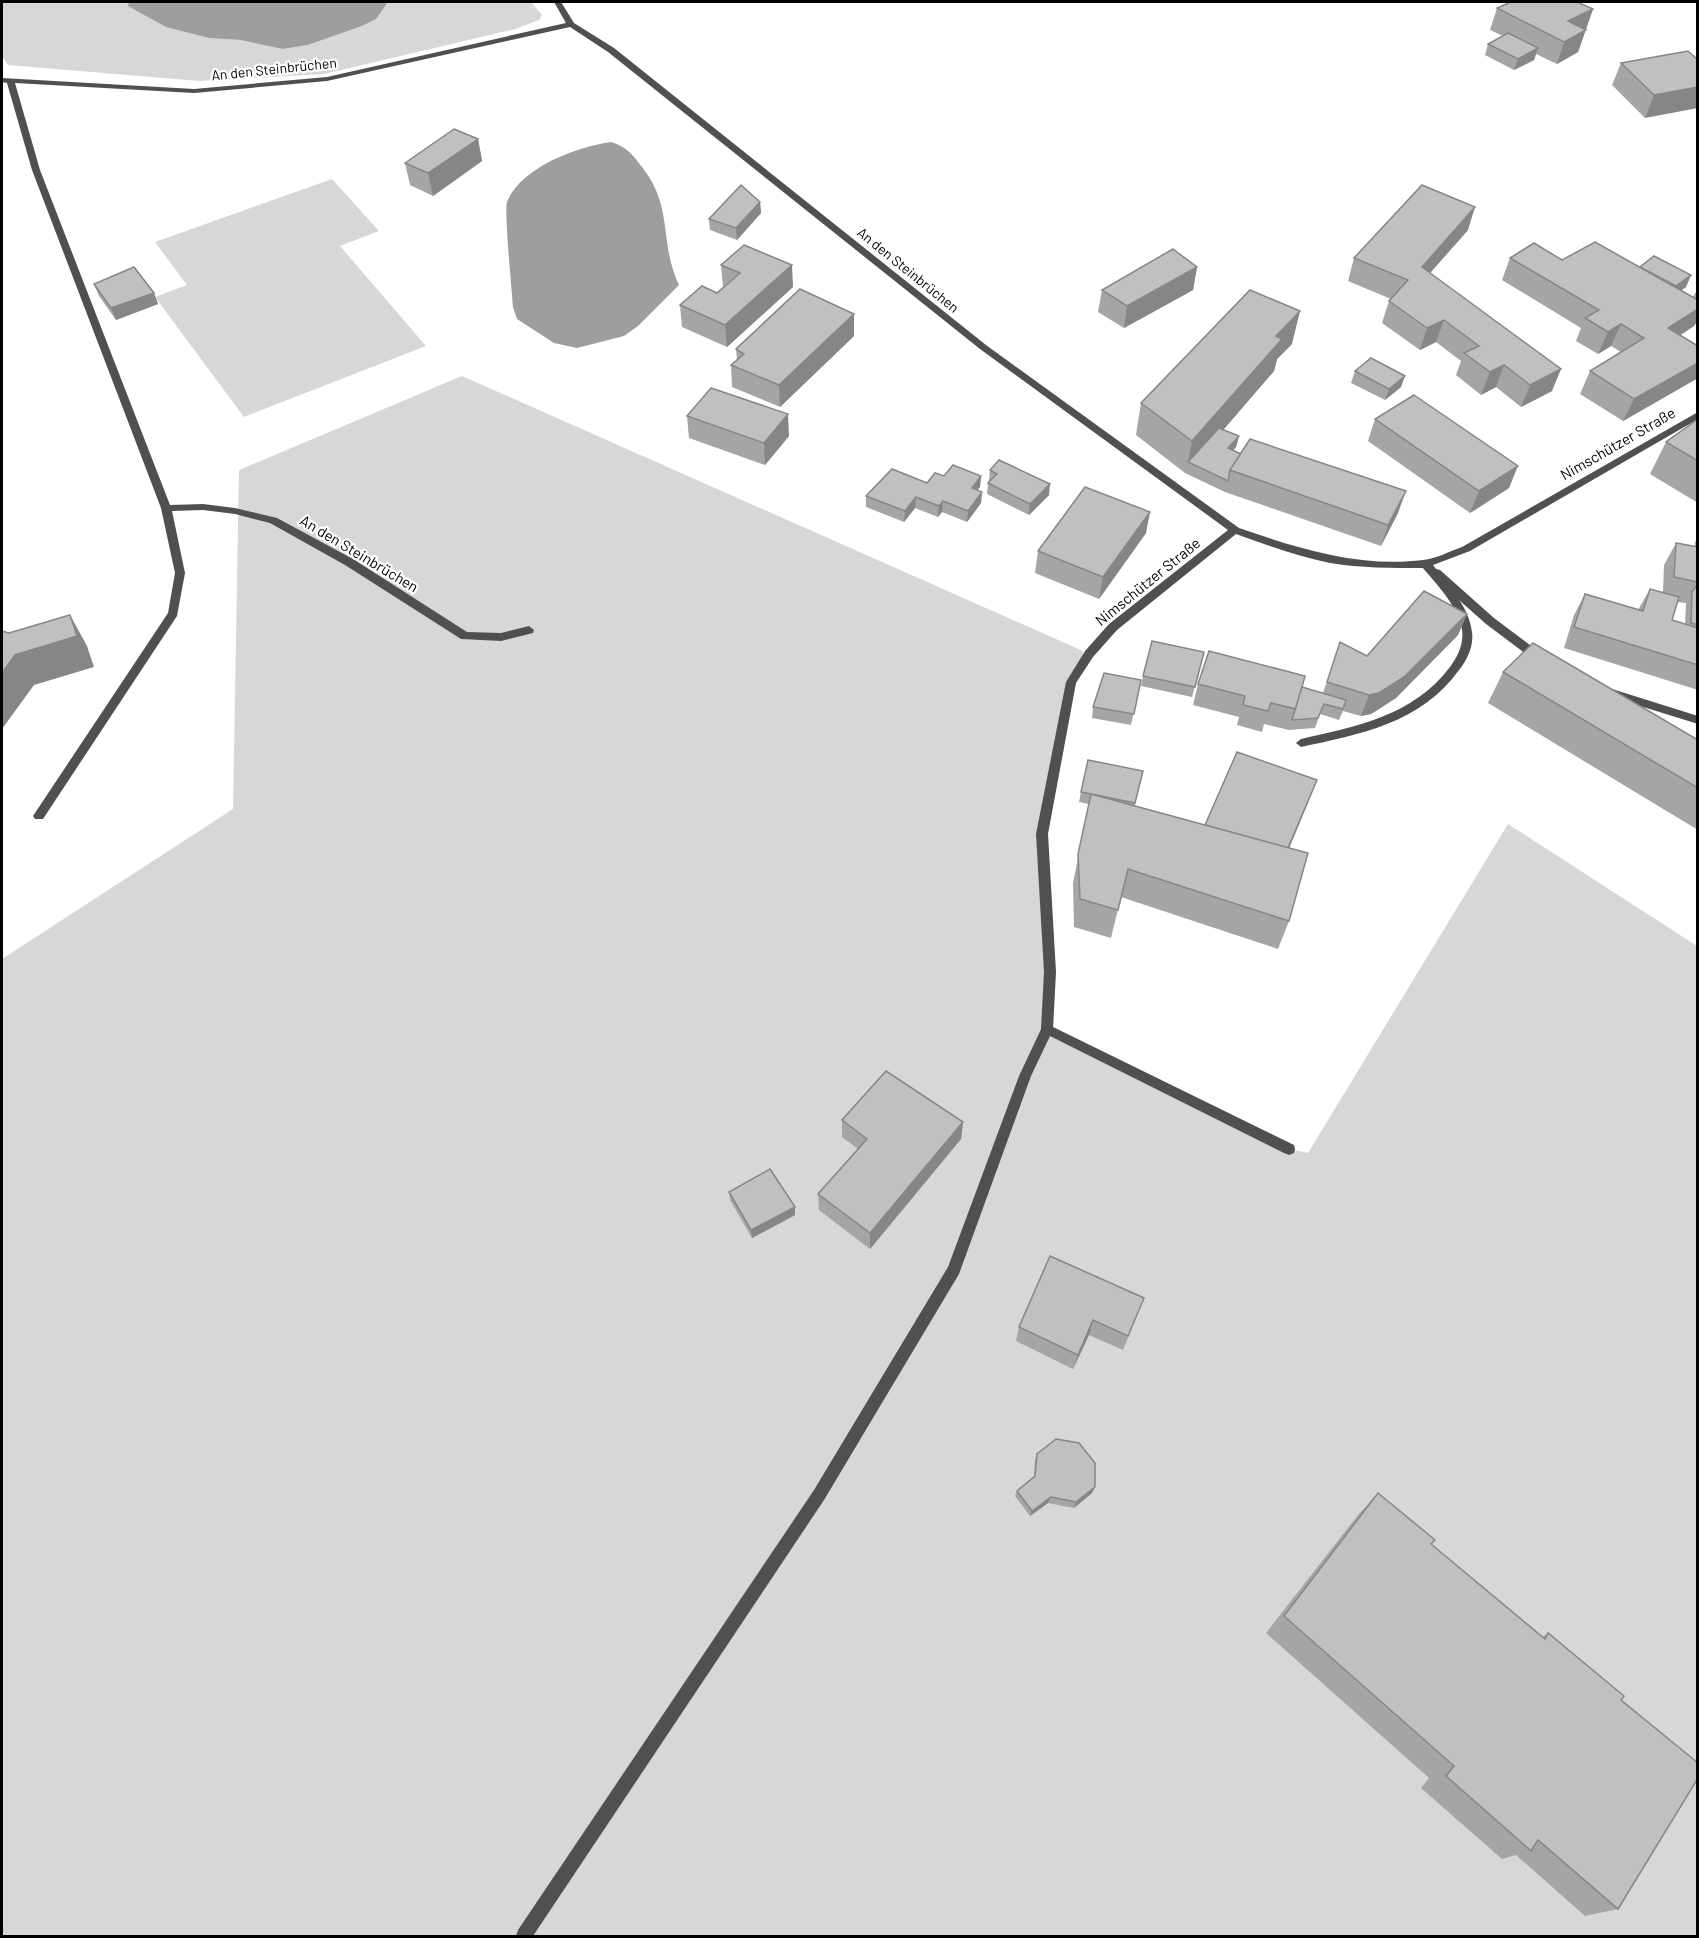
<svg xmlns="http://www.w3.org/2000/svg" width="1699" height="1938" font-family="Barlow,sans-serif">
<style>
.green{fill:#d7d7d7}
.water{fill:#9e9e9e}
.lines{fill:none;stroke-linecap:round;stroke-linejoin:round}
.lane{fill:#505050;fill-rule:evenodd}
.street{fill:#505050;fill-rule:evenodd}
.wall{fill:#a5a5a5;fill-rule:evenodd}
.shaded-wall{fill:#868686}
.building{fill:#c0c0c0;stroke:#868686;stroke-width:1.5}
.labels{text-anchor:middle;stroke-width:4.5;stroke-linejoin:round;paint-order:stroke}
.far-street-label{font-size:14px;fill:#000;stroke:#fff}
.street-label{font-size:15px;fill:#000;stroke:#fff}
</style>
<rect width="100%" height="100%" fill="#fff"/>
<g class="green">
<polygon points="2,2 129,2 129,6 209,38 240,40 284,49 308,45 362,26 376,19 388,2 531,2 542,15 539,20 515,29 324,74 199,81 8,65 2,56"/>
<polygon points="332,179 379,231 340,246 426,346 244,417 155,297 187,285 155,242"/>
<polygon points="462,376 1083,651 1042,834 1047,1029 1289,1149 1308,1153 1508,824 1697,946 1697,1936 2,1936 2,959 233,809 239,470"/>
</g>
<g class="water">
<polygon points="129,2 388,2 376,19 362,26 308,45 283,49 240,40 209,38 166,27 128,6"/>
<path d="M611,142C627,147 632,154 642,167C674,207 659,244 679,285L638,326L624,336L577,348L554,343L517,319L513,307C512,291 504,212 507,202C521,167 577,147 611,142Z"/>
</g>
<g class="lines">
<g class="lane">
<polygon points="180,569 185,573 177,616 43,819 35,819 33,816 35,813 168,613 175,573"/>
<polygon points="1436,569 1440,570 1494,618 1542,654 1543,657 1542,660 1534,660 1486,624 1432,576 1431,573"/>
<polygon points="1612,689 1698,716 1698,724 1608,696 1607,693"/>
<polygon points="1047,1024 1294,1145 1295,1149 1294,1153 1289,1155 1284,1153 1050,1036 1031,1076 959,1274 824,1500 533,1936 516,1936 518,1930 814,1490 948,1267 1019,1076 1043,1025"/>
</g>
<path class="street" d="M554,2H561L574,23L614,48L986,345L1239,528C1297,548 1360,568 1423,560C1436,559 1450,551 1462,547L1698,412V419L1470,551L1433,565C1448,585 1469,606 1472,632C1474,646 1467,660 1459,670C1421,723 1361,734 1301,747L1296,743L1301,739C1357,726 1413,716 1450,667C1458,656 1464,644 1462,629C1457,605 1438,586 1423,568C1392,568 1361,568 1330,563C1298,557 1267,545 1236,534L1117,630L1093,657L1076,683L1048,834L1056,972L1053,1029L1051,1033L1047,1034L1043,1033L1041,1029L1044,972L1036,834L1066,682L1085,651L1109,624L1228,530L980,349L608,52L570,27L327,81L194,93L15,83L40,170L170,505L203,504L235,508L277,518L353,559L467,632L501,633L529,626L534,630L533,633L501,641L461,639L345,565L270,523L235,514L203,510L172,511L185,573L180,577L175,573L161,508L32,170L7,83L2,82V78L194,89L327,77L566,23Z"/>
</g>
<g class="wall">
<polygon points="1497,8 1593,9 1578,52 1557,64 1536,54 1534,60 1514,70 1485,55 1488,44 1503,36 1490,30"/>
<polygon points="1698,60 1645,118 1612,85 1621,63"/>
<polygon points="478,139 482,161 433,196 410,185 405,163"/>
<polygon points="760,202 761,213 737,240 710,230 709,219"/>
<polygon points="1468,230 1430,273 1552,391 1521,407 1496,387 1481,395 1456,375 1461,361 1436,342 1420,350 1382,323 1389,301 1391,299 1348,281 1354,258"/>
<polygon points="1510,258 1562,260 1640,267 1691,275 1686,287 1681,290 1693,297 1698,288 1698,320 1694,326 1680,335 1698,346 1698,378 1623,421 1580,394 1590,371 1621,352 1611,346 1598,354 1576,341 1581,328 1502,280"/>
<polygon points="721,265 793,287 727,347 682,327 680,305 717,293 723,287"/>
<polygon points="1197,267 1193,290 1124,328 1098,312 1102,290"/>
<polygon points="94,284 154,293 158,304 116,320 99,296"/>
<polygon points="854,314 854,336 780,407 732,387 731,365 737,360 736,349"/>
<polygon points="1292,344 1277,359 1274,371 1223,430 1239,436 1236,447 1233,450 1398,513 1381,546 1225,492 1185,473 1136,435 1141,403"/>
<polygon points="1355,371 1401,387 1385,400 1351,383"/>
<polygon points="687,416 789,436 765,465 689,438"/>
<polygon points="1375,419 1509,488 1470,513 1368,441"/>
<polygon points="1698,419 1698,503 1650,474 1666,442"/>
<polygon points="990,470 1049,495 1029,515 987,494 988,483 989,481"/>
<polygon points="944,476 981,476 980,487 977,490 982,492 981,503 967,522 942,512 938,517 915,508 904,522 866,507 866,496 927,483"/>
<polygon points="1146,533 1099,599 1035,573 1038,551"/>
<path d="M1698,539V690L1564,648L1574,615L1585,594L1638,610L1650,589L1663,592L1664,565L1676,543L1695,547V542ZM1678,602L1686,603L1685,624L1672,620Z"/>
<polygon points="1467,614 1458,635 1396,698 1371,714 1361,716 1343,711 1339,720 1320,714 1315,728 1289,730 1264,724 1262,732 1237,725 1239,717 1193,705 1198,684 1323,693 1340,642 1367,656"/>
<polygon points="1204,652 1192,697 1141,686 1143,676"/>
<polygon points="1503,672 1698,740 1698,830 1488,703"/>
<polygon points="1141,680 1131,725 1092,718 1093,707"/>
<polygon points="1081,792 1135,803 1135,806 1205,825 1309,800 1289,848 1289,921 1278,949 1121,897 1111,938 1074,927 1073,883 1089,804 1079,802"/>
<polygon points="842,1120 963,1122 961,1139 870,1249 819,1210 818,1194 858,1149 842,1137"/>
<polygon points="729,1192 795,1215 752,1238 730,1200"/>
<polygon points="1144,1298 1123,1350 1089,1335 1073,1369 1016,1341 1019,1327"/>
<polygon points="1037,1454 1095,1487 1092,1493 1074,1508 1048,1503 1030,1516 1015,1496 1017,1491 1034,1478 1035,1460"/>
<polygon points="1378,1493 1431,1544 1543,1637 1548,1633 1621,1700 1618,1909 1585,1916 1516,1855 1502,1859 1421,1788 1429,1778 1266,1633 1358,1515"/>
</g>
<g class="shaded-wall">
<polygon points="1593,9 1578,52 1557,64 1564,42 1568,21"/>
<polygon points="1538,48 1534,60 1514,70 1518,59"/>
<polygon points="1698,87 1698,108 1645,118 1654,95"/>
<polygon points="478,139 482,161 433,196 428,173"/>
<polygon points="760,202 761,213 737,240 736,228"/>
<polygon points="1475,207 1468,230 1415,290 1422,267"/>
<polygon points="792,265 793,287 727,347 725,325"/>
<polygon points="1197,267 1193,290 1124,328 1127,306"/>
<polygon points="1691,275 1686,287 1671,298 1676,286"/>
<polygon points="154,293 158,304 116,320 111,308"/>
<polygon points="1698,309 1698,320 1694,326 1658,350 1668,328"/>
<polygon points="1300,311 1292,344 1277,359 1274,371 1193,465 1188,462 1192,441 1276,336"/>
<polygon points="854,314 854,336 780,407 779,385"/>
<polygon points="1444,320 1436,342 1420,350 1427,328"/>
<polygon points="1621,324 1611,346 1598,354 1608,332"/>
<polygon points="1698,363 1698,378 1623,421 1634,399"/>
<polygon points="1504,365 1496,387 1481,395 1490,372"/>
<polygon points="1561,369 1552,391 1521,407 1530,385"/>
<polygon points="1405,376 1401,387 1385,400 1389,389"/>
<polygon points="788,414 789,436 765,465 764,443"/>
<polygon points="1239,436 1236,447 1225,459 1228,448"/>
<polygon points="1518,466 1509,488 1470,513 1479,491"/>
<polygon points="981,476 980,487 971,499 972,488"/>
<polygon points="1050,484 1049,495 1029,515 1030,504"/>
<polygon points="1406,491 1398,513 1381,546 1388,525"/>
<polygon points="982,492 981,503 967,522 968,511"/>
<polygon points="916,497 915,508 904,522 905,511"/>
<polygon points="943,501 942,512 938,517 939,506"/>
<polygon points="1150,512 1146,533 1099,599 1103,577"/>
<polygon points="1467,614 1458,635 1396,698 1371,714 1361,716 1369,695"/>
<polygon points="70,615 87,646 94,667 34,685 2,729 2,673 15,655"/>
<polygon points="1317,780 1309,800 1277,877 1284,857"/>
<polygon points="963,1122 961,1139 870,1249 870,1233"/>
<polygon points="795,1207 795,1215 752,1238 751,1230"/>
<polygon points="1093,1320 1089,1335 1073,1369 1078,1355"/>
<polygon points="1095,1487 1092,1493 1074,1508 1076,1502"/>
<polygon points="1051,1497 1048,1503 1030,1516 1032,1511"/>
</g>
<g class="building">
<polygon points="1511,2 1577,2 1593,9 1568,21 1586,30 1564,42 1497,8"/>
<polygon points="1508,33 1538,48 1518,59 1488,44"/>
<polygon points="1688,51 1698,60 1698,87 1654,95 1621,63"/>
<polygon points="454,129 478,139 428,173 405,163"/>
<polygon points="741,185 760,202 736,228 709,219"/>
<polygon points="1422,185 1475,207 1422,267 1561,369 1530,385 1504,365 1490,372 1464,353 1479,346 1444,320 1427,328 1389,301 1408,280 1354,258"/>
<polygon points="1595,242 1698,300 1698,309 1668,328 1698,346 1698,363 1634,399 1590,371 1644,338 1621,324 1608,332 1585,318 1599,310 1510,258 1534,243 1562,260"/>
<polygon points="744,245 792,265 725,325 680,305 702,286 717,293 740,273 721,265"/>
<polygon points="1173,249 1197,267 1127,306 1102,290"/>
<polygon points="1654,256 1691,275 1676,286 1640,267"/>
<polygon points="134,267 154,293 111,308 94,284"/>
<polygon points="800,289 854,314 779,385 731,365 744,354 736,349"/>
<polygon points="1250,290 1300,311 1276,336 1282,339 1192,441 1141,403"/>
<polygon points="1371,358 1405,376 1389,389 1355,371"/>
<polygon points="711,388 788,414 764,443 687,416"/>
<polygon points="1414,395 1518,466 1479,491 1375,419"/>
<polygon points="1698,419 1698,461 1666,442"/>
<polygon points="1219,428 1239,436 1228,448 1241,454 1230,470 1228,481 1188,462"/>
<polygon points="1250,439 1406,491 1388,525 1230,470"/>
<polygon points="999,460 1050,484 1030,504 988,483 997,474 990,470"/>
<polygon points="953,465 981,476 972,488 982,492 968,511 943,501 939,506 916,497 905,511 866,496 892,469 927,483 935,473 944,476"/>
<polygon points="1085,487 1150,512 1103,577 1038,551"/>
<polygon points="1676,543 1698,547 1698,582 1674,577"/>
<polygon points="1698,585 1698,625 1691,623 1692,592 1697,585"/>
<polygon points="1650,589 1679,597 1672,620 1698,628 1698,665 1574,627 1585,594 1643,611"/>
<polygon points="1424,591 1467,614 1404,677 1379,693 1369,695 1327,682 1340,642 1367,656"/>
<polygon points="70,615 77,636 15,655 2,673 2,631 9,633"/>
<polygon points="1152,641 1204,652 1195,687 1143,676"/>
<polygon points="1533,643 1698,740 1698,788 1503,672"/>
<polygon points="1209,651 1305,676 1296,709 1271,703 1268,711 1243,705 1245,696 1198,684"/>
<polygon points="1104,673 1141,680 1134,714 1093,707"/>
<polygon points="1302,687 1346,700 1343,709 1324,704 1318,718 1292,720"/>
<polygon points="1237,752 1317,780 1288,848 1205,825"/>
<polygon points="1088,760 1143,771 1135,803 1081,792"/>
<polygon points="1091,794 1308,853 1289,921 1128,869 1118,910 1080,899 1078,854"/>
<polygon points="886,1071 963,1122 870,1233 818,1194 867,1139 842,1120"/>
<polygon points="770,1169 795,1207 751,1230 729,1192"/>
<polygon points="1050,1256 1144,1298 1128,1336 1093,1320 1078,1355 1019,1327"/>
<polygon points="1056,1439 1079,1443 1095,1463 1095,1487 1076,1502 1051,1497 1032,1511 1017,1491 1035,1476 1037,1454"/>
<polygon points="1378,1493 1435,1540 1431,1544 1545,1639 1548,1633 1624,1696 1621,1700 1698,1763 1698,1778 1618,1909 1538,1840 1531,1851 1446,1776 1454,1766 1284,1616"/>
</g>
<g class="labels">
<g class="far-street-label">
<text transform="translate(274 69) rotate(-6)" y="5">An den Steinbrüchen</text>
<text transform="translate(908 270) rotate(39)" y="5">An den Steinbrüchen</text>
</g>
<g class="street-label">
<text transform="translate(1618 444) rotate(-30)" y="5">Nimschützer Straße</text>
<text transform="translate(359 554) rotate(31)" y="5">An den Steinbrüchen</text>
<text transform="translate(1148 582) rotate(-39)" y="5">Nimschützer Straße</text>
</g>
</g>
<rect width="1699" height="1938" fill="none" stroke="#000000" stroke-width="6"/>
</svg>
